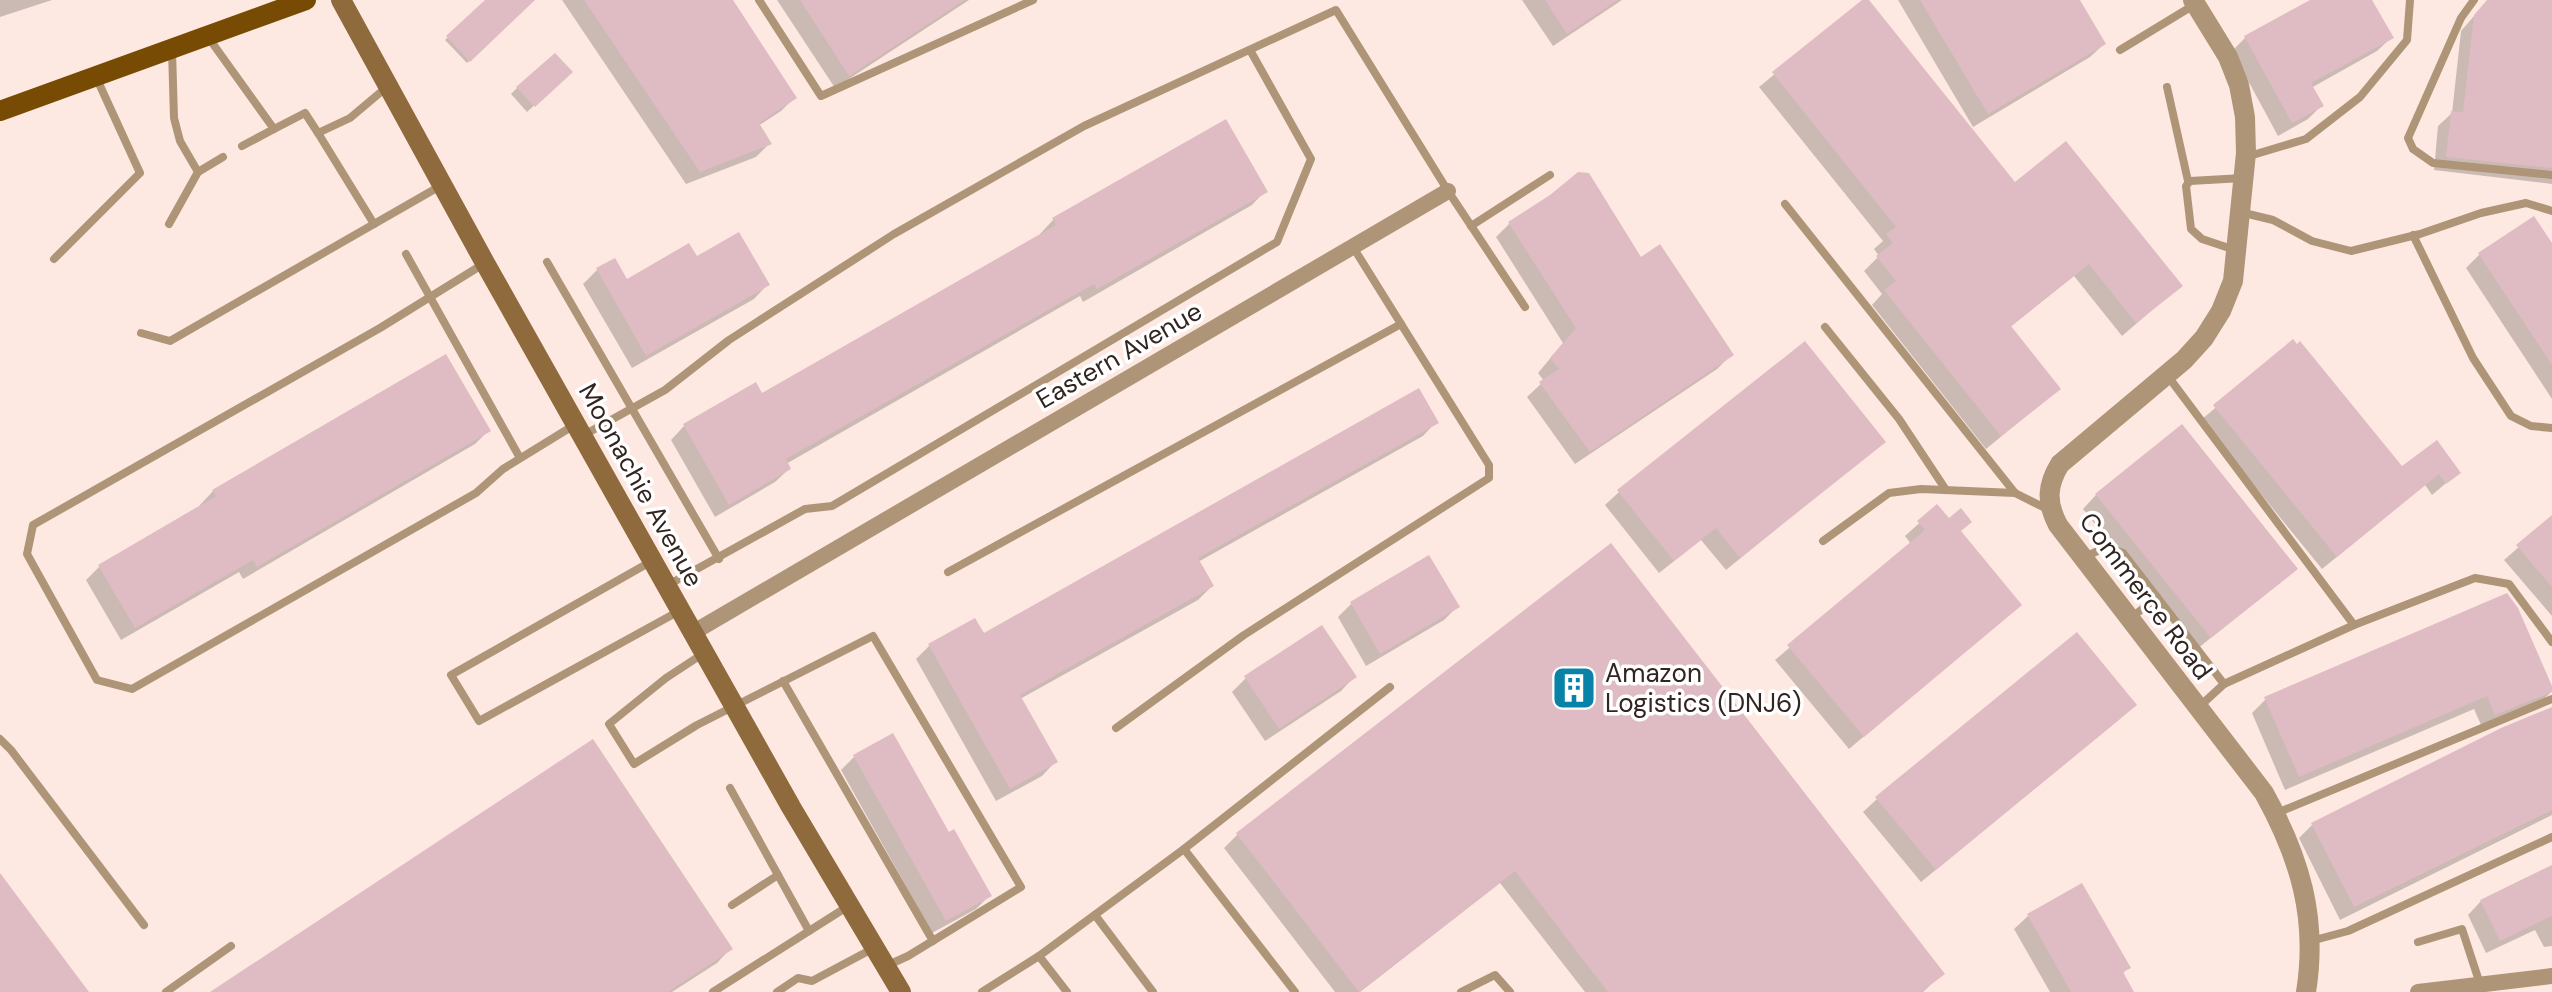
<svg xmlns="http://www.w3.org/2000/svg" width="2552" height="992" font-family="'DM Sans',sans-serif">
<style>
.shadow{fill:#0003}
.building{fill:#dfbbc3}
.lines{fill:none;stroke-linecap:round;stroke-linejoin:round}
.service{stroke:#ae9578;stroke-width:8}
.minor{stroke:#ae9578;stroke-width:16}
.tertiary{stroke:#ae9578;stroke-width:20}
.secondary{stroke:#8e6a3d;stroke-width:20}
.primary{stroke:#774b03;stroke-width:20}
.labels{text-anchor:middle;stroke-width:7;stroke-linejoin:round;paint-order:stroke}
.street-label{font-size:26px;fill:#322521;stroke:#fff}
.poi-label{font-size:26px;fill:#322521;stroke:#fff;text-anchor:start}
</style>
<rect width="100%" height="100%" fill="#fee9e2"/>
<g class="shadow">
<polygon points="0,0 52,0 0,17"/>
<polygon points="487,0 528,0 530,2 467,63 445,40"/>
<polygon points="562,0 730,0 794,98 781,111 758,126 770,143 756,157 686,184"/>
<polygon points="777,0 969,0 835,88"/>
<polygon points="1522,0 1622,0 1553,46"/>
<polygon points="1865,0 2015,185 2180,286 2122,336 2074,276 2009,328 2059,389 1986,449 1872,305 1882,294 1864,271 1879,256 1874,249 1883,241 1759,87"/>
<polygon points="1898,0 2078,0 2104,44 2090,57 1973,127"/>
<polygon points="2314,0 2370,0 2391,38 2377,51 2311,88 2321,106 2308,119 2278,136 2232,51 2245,38"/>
<polygon points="2488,0 2552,0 2552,184 2434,170 2438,126 2452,113 2461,31"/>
<polygon points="570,72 527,112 511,94 517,88"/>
<polygon points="1265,191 1252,205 1083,302 1080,296 786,464 789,469 775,482 715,517 671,440 684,426 762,395 1041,236 1040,234 1053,220"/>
<polygon points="2534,219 2552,247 2552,399 2466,268 2479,255"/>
<polygon points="1509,224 1640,259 1731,355 1717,369 1575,464 1527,397 1544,381 1538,373 1563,343 1496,237"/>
<polygon points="696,259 767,285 754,299 632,368 583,284 597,270 614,260 626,282"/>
<polygon points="2293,342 2401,468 2458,473 2432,495 2425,485 2322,569 2201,420"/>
<polygon points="1436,422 1423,436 1198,562 1212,586 1198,600 1020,699 1055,762 1042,776 996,801 916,659 929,646 983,636"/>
<polygon points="488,431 475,444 243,579 239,572 121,640 86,580 100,566 201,507 200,505 213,491"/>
<polygon points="1883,442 1726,570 1701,540 1659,573 1605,505 1619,492"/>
<polygon points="2096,495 2296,568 2196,650 2083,509"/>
<polygon points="1937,507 2020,605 1849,749 1775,660 1911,544 1905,536"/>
<polygon points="2552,518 2552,616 2504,560"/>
<polygon points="1611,546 1943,973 1923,992 1585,992 1500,883 1360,992 1335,992 1224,848 1237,835"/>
<polygon points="1351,604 1458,606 1444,620 1366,666 1338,617"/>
<polygon points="1354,677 1341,691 1265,741 1232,692 1246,678"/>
<polygon points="2552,691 2538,705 2482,727 2474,709 2285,790 2252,713 2266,699"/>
<polygon points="2552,709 2552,815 2340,920 2299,838 2313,824"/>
<polygon points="2121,718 1921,882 1863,812 1877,799"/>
<polygon points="854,757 948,835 989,896 976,909 932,933 841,770"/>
<polygon points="2552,867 2552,946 2544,947 2535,930 2486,953 2468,915 2481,901"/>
<polygon points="2028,916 2128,968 2122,974 2132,992 2050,992 2014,929"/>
<polygon points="730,949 717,963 672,992 214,992"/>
</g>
<g class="building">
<polygon points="485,0 535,0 470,62 446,36"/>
<polygon points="584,0 733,0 797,98 759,123 772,144 700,172"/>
<polygon points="800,0 965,0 849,76"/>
<polygon points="1545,0 1618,0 1567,34"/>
<polygon points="1862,0 1869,0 2015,182 2066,141 2183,286 2136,323 2089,264 2011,326 2061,389 2001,436 1884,290 1896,281 1876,256 1893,243 1886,234 1896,227 1772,72"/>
<polygon points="1920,0 2080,0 2106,44 1988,114"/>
<polygon points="2310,0 2372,0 2394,38 2311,83 2324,106 2292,123 2244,36"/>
<polygon points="2487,0 2552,0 2552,168 2446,157 2451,111 2463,112 2474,15"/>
<polygon points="555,53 573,72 535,107 516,87"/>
<polygon points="1226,119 1268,192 1097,289 1094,284 786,459 791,469 729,505 683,424 756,382 762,393 1056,225 1052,218"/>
<polygon points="1578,172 1589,173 1641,257 1660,244 1734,355 1590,452 1539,382 1559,369 1550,358 1576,328 1508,222 1550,195"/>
<polygon points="2534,216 2552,243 2552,365 2478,253"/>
<polygon points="739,232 770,285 646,356 596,268 615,258 627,279 689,243 697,256"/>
<polygon points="2293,339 2297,344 2300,341 2402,466 2437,440 2461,473 2446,484 2439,474 2337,557 2213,405"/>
<polygon points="1805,341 1886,442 1740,558 1716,528 1674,561 1617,490"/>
<polygon points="446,354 491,431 257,567 253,560 135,628 98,565 216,496 212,490"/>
<polygon points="1419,388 1439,423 1198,558 1214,586 1020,695 1058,762 1010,789 928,644 975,618 984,633"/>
<polygon points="2182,424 2298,569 2211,638 2095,494"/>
<polygon points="1937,504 1949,518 1961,508 1972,522 1961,531 2022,605 1864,737 1787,645 1925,530 1917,521"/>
<polygon points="2552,515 2552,587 2516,545"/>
<polygon points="1611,543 1945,974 1921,992 1608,992 1515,871 1359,992 1236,833"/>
<polygon points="1429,555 1460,607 1380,654 1350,602"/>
<polygon points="2507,593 2518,608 2552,686 2552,692 2495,715 2487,696 2299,777 2264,697"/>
<polygon points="1322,625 1357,677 1279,729 1244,676"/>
<polygon points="2077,632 2137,705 1936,870 1875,797"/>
<polygon points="2552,707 2552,810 2354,907 2311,823 2501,728"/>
<polygon points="893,733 949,832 954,829 992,896 946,921 853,755"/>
<polygon points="593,739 733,949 668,992 210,992"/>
<polygon points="2552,865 2552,916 2500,941 2480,900"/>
<polygon points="0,873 89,992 0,992"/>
<polygon points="2082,883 2131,968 2123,972 2134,992 2071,992 2027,914"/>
</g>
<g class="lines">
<g class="service">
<polyline points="759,0 821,96 1033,0"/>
<polyline points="2474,0 2461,18 2408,138 2413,149 2433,163 2552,175"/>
<polyline points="208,37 274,129 305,113 318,133 350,118 388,86"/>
<polyline points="172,50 174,118 180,141 198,172"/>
<polyline points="2120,50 2194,5"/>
<polyline points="2167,87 2188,181"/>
<polyline points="318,133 374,224"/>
<polyline points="242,146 274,129"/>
<polyline points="2246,157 2306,139 2360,97 2407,40 2410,0"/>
<polyline points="1785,204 2015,493 2049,510"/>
<polyline points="2240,212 2273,220 2312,241 2351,251 2420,234 2481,213 2526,203 2552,211"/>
<polyline points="169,224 198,172 223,157"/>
<polyline points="1471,226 1550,175"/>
<polyline points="2413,235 2473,358 2511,416 2531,426 2552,428"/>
<polyline points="2235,250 2202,239 2191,229 2186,186 2190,181 2243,178"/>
<polyline points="406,254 520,458"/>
<polyline points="54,259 140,173 96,77"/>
<polyline points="547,262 719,559"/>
<polyline points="485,263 380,328 33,525 27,554 97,680 132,689 476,493 503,469 576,424"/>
<polyline points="1825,327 1899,419 1946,490"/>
<polyline points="141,333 170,341 442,185"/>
<polyline points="2167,375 2354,625 2475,578 2509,584 2552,642"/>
<polyline points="584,435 665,390 729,340 894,234 1084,126 1336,10 1448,191 1525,307"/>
<polyline points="1823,541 1889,493 1921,489 2015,493"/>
<path d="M2084,558C2099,549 2106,546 2123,553L2224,684"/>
<polyline points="652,561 451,675 479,721 681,610"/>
<polyline points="948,572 1401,324"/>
<polyline points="668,585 805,509 832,506 1277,242 1311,159 1250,50"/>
<polyline points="2131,618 2157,597"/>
<polyline points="704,653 666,678 609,724 634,764 697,725 873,636 1021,887 908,956 886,966"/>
<polyline points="783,681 933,941"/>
<polyline points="2200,706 2224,684 2354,625"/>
<polyline points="1116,728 1244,635 1489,478 1489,465 1353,247"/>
<polyline points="0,739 11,750 144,925"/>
<polyline points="730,788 809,931"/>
<polyline points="2277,813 2552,699"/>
<polyline points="1184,849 1390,687"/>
<polyline points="732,905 778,875"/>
<polyline points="1095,915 1153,992"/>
<polyline points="2311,941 2348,931 2552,837"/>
<polyline points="2418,942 2462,929 2480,984"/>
<polyline points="166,992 231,946"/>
<polyline points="713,992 850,905"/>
<polyline points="777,992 798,978 812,981 874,948"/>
<polyline points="982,992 1039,956"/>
<polyline points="1067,992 1039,956 1184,849 1295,992"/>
<polyline points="1461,992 1495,975 1510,992"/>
</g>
<g class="minor">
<polyline points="694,632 1448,191"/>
<polyline points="2418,992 2552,976"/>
</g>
<path class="tertiary" d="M2193,0L2228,57L2239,85L2245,117L2246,153L2233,281L2221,311L2204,338L2184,360L2060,464C2047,485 2046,502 2058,525L2264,793C2300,858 2318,918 2306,992"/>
<polyline class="secondary" points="341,0 485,263 791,807 901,992"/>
<polyline class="primary" points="0,111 306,0"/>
</g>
<defs>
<g id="building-square" transform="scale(2.3)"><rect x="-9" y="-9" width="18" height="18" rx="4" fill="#0882a7" stroke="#fff"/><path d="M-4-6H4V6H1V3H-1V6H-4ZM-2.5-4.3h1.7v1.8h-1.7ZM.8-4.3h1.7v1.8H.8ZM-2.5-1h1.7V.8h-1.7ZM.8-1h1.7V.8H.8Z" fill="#fff"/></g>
</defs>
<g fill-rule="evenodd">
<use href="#building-square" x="1574" y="688"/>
</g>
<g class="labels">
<g class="street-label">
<text transform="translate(1119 355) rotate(-30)" y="9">Eastern Avenue</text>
<text transform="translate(641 485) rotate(61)" y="9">Moonachie Avenue</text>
<text transform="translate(2146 596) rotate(53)" y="9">Commerce Road</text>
</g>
<g class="poi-label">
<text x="1605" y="682">Amazon<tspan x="1605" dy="30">Logistics (DNJ6)</tspan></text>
</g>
</g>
</svg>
